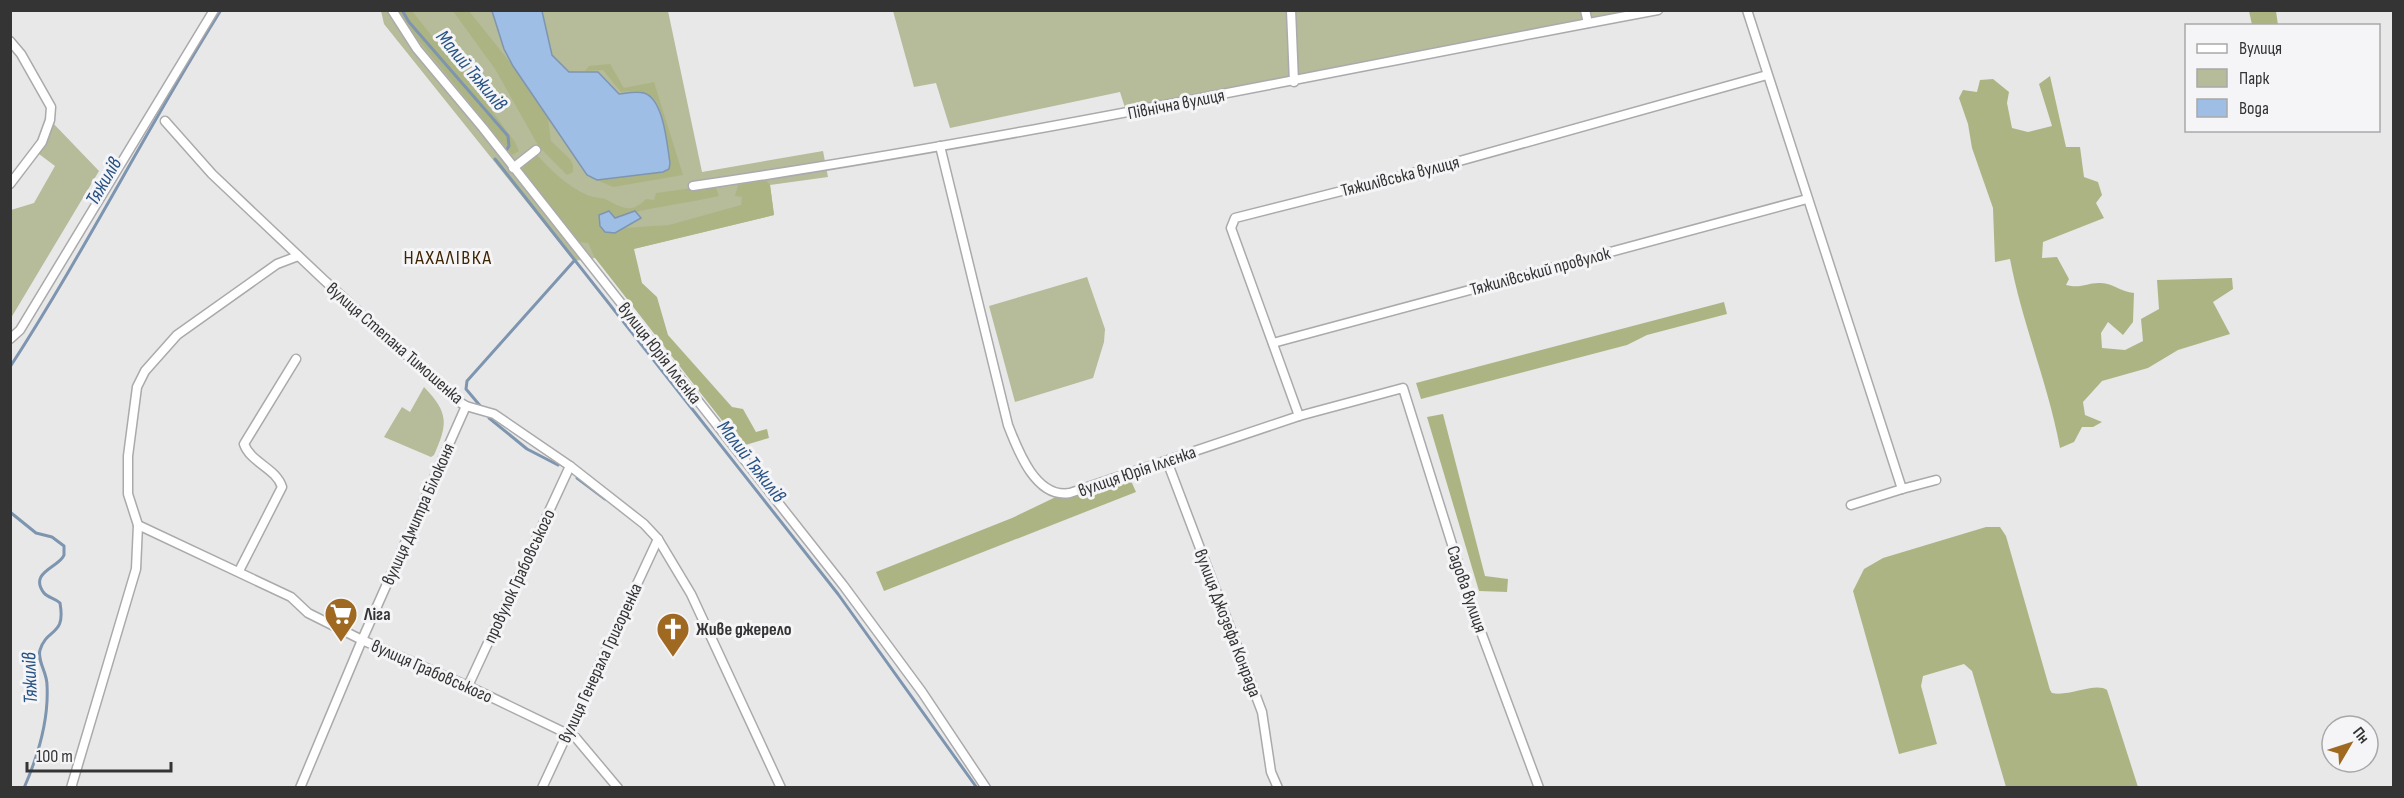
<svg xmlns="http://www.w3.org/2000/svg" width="2404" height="798" font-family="'Sofia Sans Condensed',sans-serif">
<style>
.green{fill:#b6bb99}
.forest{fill:#adb484}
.water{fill:#9ebee5;stroke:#7e95b0;stroke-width:1.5}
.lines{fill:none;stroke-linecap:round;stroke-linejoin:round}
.stream{stroke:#7e95b0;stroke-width:3}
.street-casing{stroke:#aaaaac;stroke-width:11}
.street{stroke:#fff;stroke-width:8}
.labels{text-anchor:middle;stroke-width:6;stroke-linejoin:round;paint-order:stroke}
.street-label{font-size:18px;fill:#343435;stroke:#f5f5f7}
.poi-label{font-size:18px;font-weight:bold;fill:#343435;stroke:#f5f5f7;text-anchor:start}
.water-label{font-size:20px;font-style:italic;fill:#275284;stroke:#f5f5f7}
.neighbourhood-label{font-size:20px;letter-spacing:1.5px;fill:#3f2503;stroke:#f5f5f7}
</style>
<rect width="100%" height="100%" fill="#e8e8e9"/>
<g class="green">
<polygon points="381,11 668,11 702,172 823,151 828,177 770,185 774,215 595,258 574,261 384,24"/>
<polygon points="893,11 1658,11 1127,114 1120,92 950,128 936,83 914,87"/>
<polygon points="50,120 99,171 11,318 11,210 34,203 55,166 35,151"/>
<polygon points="1087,277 1105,329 1104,342 1093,378 1015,402 989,306"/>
<path d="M424,387C449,413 448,424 434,455L431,457L384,437L402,407L410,412Z"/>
</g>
<g class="forest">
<polygon points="398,11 412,11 447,55 464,73 515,142 519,151 512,155 402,20"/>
<polygon points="453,11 469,11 513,66 548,118 551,141 570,159 573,165 573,172 567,175 539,147 495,69"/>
<polygon points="2249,11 2276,11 2278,25 2252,25"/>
<path d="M610,64L624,88L654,82L683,175L613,187L597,180L663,172L670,163L661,112C655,92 640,89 621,92L603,70L585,71L589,66Z"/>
<path d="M2050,76L2066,147H2080L2084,177L2098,182L2102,195L2096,203L2104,218L2043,242L2042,258L2057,257L2069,279L2066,285C2082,289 2088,282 2101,283C2113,283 2121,292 2134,293L2133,322L2123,335L2108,322L2101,333L2102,348L2125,350L2143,341L2141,319L2159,309L2157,280L2232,278L2233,289L2213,302L2230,334L2178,350L2148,368L2102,381L2083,402L2085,415L2102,422L2093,427H2082L2074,442L2060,448C2048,383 2022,323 2010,259L1995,262L1993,208L1972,148L1968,124L1959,98L1963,90L1977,92L1980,80L1993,79L2009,92L2007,103L2012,128L2028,132L2052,126L2039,84Z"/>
<path d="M536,154C551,170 567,186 587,195C594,198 603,197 609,201C625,209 632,213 646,199L654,200L656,193L715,185L719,196C685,204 647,207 615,218V233L624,228L669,225L741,205L742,197L735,196L738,185L766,180L770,185L774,215L634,249L642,283L657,297L668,335L732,407L743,409L756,432L767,429L769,438L742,446L595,258L588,243L578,242L522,172L524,164Z"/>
<polygon points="1724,302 1727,314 1647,335 1627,345 1421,399 1416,383"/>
<polygon points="1443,414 1485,576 1508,579 1507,592 1479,591 1427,417"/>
<polygon points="1128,474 1136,492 884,591 876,572 1012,518 1060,495"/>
<path d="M1986,527H2000L2006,536L2050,690L2052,693C2069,697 2095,682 2107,690L2138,787H2006L1972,671L1964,664L1923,676L1921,686L1937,744L1899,754L1853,591L1864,569L1883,558Z"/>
</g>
<g class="water">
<path d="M492,11H542L552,55L569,72H598L619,94C627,93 636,91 644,93C664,99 667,145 670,163L669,169L663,172L597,180L587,175L513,66L504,49Z"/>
<polygon points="609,211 615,218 635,211 641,218 615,233 605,232 600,226 599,215"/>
</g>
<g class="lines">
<g class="stream">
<polyline points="402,10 409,22 508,136 509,146 505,152"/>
<polyline points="495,159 838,594 977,788"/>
<path d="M10,367C85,251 147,128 221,10"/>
<polyline points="482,408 466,389 467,381 574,261"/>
<polyline points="489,418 527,449 558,465"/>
<polyline points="577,478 605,499"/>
<path d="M10,512L36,533L52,537L64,546C64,547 64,554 64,555C60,567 28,572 44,593C48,598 55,598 60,603C66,637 47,627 40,650C37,661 47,672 47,685C49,720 38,756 24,788"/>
</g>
<g class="street-casing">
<g id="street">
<polyline points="392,10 417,49 483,128 843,585 922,692 986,788"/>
<polyline points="1291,10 1294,82"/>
<polyline points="1585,10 1588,23"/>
<polyline points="1747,10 1902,489 1936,480"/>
<polyline points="10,41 21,54 51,107 50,120 42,142 10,184"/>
<polyline points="165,121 212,174 324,280 456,400 466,406 494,414 570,466 644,524 658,539 691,594 781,788"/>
<path d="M940,146L1008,425C1018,451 1036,499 1070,493L1299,416L1403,388L1471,605L1539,788"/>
<polyline points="513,168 536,150"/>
<path d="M693,186C1016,139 1336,70 1658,10"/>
<polyline points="10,339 20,330 214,10"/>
<polyline points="1273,343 1807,199"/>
<polyline points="1299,416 1231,228 1235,218 1456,162 1767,75"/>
<polyline points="1167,461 1262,712 1271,772 1278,788"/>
<polyline points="1851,505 1902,489"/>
<polyline points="138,525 291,597 308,613 362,640 468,686 576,738 618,788"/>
<path d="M239,571L282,487C276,468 251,463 244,444L296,359"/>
<polyline points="468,686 570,466"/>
<polyline points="71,788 136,569 138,525 128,494 128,456 137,387 145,371 177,335 277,264 298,256"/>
<polyline points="300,788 362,640 466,406"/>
<polyline points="542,788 658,539"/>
</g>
</g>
<use href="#street" class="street"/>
</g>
<defs>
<g id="supermarket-pin" transform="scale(1.725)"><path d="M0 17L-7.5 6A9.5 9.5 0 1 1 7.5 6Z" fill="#9f6922" stroke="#f5f5f7"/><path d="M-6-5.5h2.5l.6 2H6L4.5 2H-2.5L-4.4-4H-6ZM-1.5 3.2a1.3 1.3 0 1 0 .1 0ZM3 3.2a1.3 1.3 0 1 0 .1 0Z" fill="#fff"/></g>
<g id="church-pin" transform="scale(1.725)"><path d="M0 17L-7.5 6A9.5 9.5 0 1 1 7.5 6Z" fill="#9f6922" stroke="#f5f5f7"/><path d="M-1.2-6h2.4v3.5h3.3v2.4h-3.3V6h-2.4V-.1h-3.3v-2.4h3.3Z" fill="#fff"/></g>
</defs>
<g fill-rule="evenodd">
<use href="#supermarket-pin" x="341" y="614"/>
<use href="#church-pin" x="673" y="629"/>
</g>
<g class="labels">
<g class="street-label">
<text transform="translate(1176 104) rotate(-11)" y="6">Північна вулиця</text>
<text transform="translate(1400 176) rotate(-14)" y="6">Тяжилівська вулиця</text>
<text transform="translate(1540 271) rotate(-15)" y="6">Тяжилівський провулок</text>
<text transform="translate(395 343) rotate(41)" y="6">вулиця Степана Тимошенка</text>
<text transform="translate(660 353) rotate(52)" y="6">вулиця Юрія Іллєнка</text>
<text transform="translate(1137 471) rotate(-19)" y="6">вулиця Юрія Іллєнка</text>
<text transform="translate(418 514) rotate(-66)" y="6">вулиця Дмитра Білоконя</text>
<text transform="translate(519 576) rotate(-65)" y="6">провулок Грабовського</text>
<text transform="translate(1467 589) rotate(71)" y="6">Садова вулиця</text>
<text transform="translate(1228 623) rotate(69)" y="6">вулиця Джозефа Конрада</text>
<text transform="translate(600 663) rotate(-65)" y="6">вулиця Генерала Григоренка</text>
<text transform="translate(432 671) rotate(24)" y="6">вулиця Грабовського</text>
</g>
<g class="poi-label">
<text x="364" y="620">Ліга</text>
<text x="696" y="635">Живе джерело</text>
</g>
<g class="water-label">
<text transform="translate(472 70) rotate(50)" y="7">Малий Тяжилів</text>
<text transform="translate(103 181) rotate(-60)" y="7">Тяжилів</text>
<text transform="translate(752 461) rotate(52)" y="7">Малий Тяжилів</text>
<text transform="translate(29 678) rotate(-92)" y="7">Тяжилів</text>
</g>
<g class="neighbourhood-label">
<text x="448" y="264">НАХАЛІВКА</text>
</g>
</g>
<rect width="2404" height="798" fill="none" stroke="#343435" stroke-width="24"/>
<rect x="2185" y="24" width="195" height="108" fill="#f5f5f7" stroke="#a8a8a9" stroke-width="1.5"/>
<rect x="2197" y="44" width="30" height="9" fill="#ffffff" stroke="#a8a8a9" stroke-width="1.5"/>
<text x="2239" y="54" font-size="18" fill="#343435">Вулиця</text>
<rect x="2197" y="69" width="30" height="18" fill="#b6bb99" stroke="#a8a8a9" stroke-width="1.5"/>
<text x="2239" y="84" font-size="18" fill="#343435">Парк</text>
<rect x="2197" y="99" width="30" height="18" fill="#9ebee5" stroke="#a8a8a9" stroke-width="1.5"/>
<text x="2239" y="114" font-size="18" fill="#343435">Вода</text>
<g transform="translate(2350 744) rotate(51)"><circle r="28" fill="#f5f5f7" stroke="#a8a8a9" stroke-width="1.5"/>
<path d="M0-4.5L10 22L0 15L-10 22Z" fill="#9f6922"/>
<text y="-9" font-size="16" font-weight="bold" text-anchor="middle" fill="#343435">Пн</text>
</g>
<path d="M27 762v9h144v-9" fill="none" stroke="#343435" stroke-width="3"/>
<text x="36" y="762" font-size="18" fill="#343435" stroke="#f5f5f7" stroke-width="4.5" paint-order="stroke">100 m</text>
</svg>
